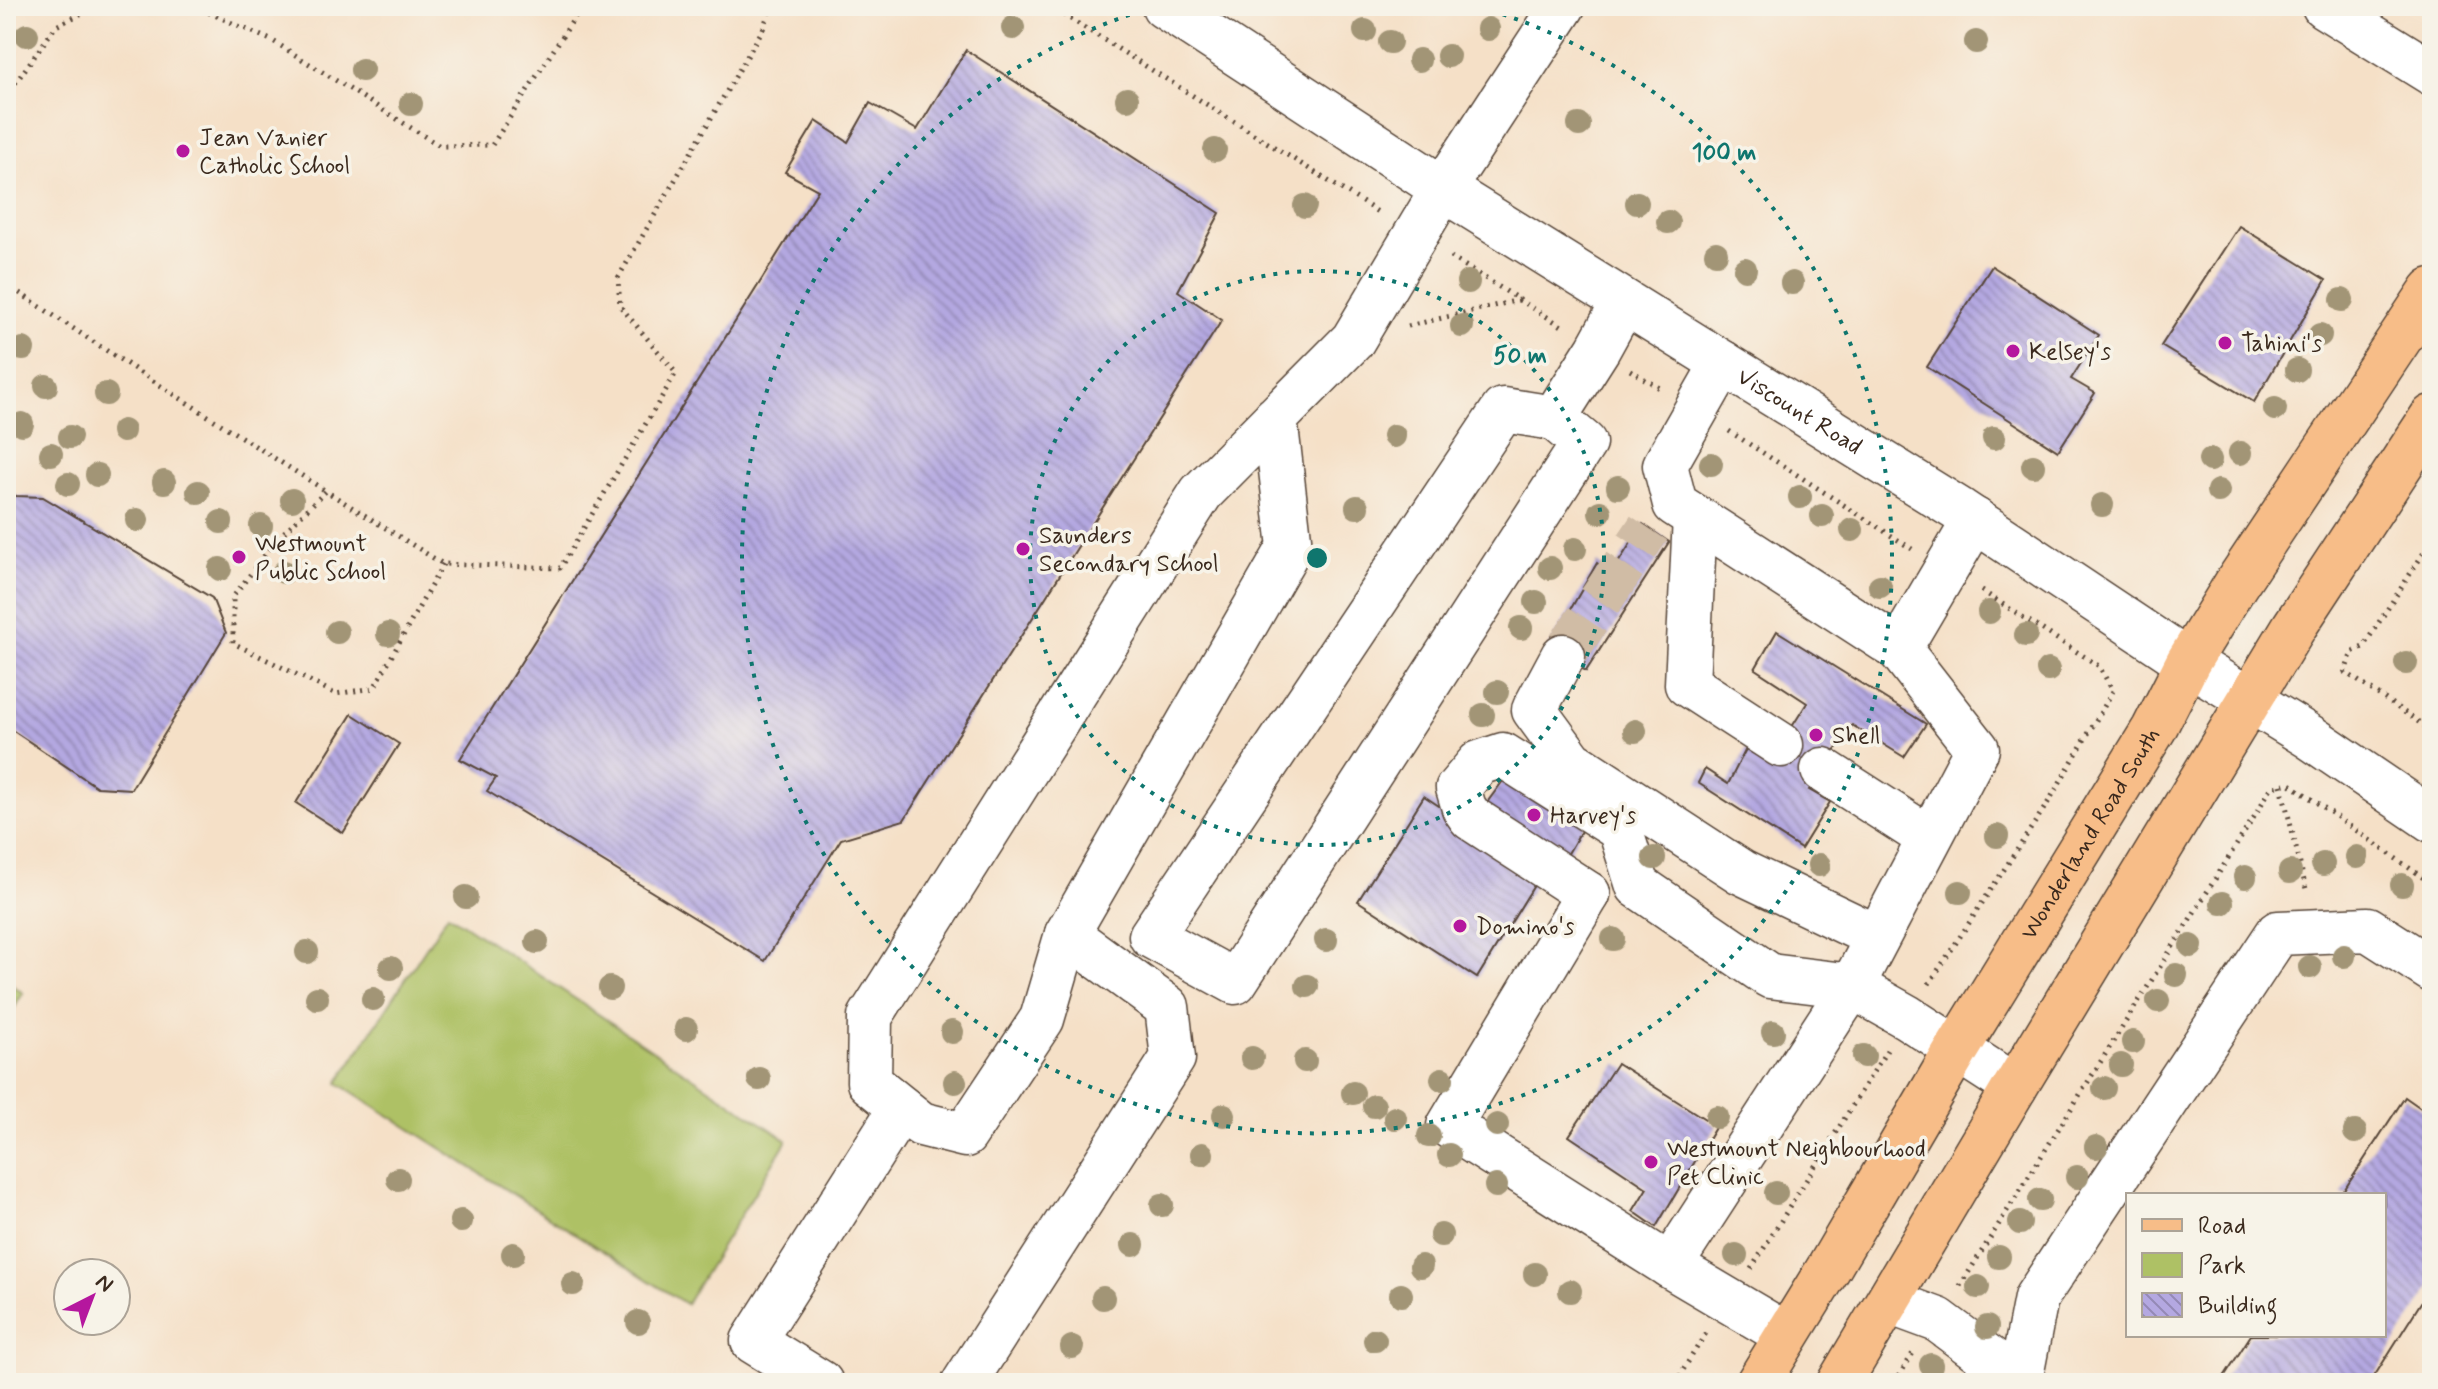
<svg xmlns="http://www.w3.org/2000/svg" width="2438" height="1389" font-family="Mynerve,sans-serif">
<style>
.green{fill:#aec165;stroke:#747642;stroke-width:2}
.building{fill:url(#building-back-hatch)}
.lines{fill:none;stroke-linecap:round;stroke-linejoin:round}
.minor-tunnel{stroke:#d0bca5;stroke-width:44;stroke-dasharray:44 22;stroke-linecap:butt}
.minor-casing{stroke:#574537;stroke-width:47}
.major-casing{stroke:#574537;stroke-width:47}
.path{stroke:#574537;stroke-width:5;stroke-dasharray:2 6;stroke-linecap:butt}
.minor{stroke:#fff;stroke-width:44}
.major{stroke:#f7bd88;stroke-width:44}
.tree{fill:#a29576}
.ring{fill:none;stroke:#0f766e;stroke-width:4;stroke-dasharray:4 8}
.poi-dot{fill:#b5179e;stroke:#f7f3e8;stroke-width:3}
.labels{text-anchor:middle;stroke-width:7;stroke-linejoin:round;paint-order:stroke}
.poi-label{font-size:24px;fill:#3b2a1e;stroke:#f7f3e8;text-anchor:start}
.street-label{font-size:24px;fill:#3b2a1e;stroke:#f7f3e8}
.centre{fill:#0f766e;stroke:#f7f3e8;stroke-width:4}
.ring-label{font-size:24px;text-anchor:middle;font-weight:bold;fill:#0f766e;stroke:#f7f3e8;stroke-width:7;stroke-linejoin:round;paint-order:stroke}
</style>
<defs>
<pattern id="building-back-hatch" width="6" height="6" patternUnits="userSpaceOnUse" patternTransform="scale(2)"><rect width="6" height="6" fill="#b4a8e1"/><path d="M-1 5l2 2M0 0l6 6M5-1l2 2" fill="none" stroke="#9489b6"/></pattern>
</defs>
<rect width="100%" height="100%" fill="#f7f3e8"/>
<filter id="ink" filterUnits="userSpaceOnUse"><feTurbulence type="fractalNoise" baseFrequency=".0125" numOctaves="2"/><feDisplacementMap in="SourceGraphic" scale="16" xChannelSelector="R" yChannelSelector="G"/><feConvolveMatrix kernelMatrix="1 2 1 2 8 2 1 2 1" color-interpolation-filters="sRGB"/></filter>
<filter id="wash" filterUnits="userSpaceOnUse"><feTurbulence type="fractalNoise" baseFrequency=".006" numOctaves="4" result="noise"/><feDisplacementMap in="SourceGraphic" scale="32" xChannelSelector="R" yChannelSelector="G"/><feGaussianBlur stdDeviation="1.8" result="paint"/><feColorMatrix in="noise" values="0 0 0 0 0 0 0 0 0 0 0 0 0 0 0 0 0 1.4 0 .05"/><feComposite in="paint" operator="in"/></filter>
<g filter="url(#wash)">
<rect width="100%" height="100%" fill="#f5e0c7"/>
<g class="green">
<polygon points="448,914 787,1140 686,1304 338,1083"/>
<polygon points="6,981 23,993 6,1022"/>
</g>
<g id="blocks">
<g class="building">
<polygon points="966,50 1220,213 1178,291 1222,320 904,820 841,839 765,961 487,791 496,778 460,759 818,190 785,172 816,121 848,142 870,103 917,130"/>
<polygon points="2239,226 2326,280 2254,402 2161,346"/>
<polygon points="1992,266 2099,335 2071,379 2095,393 2058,451 1927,367"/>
<polygon points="6,489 16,496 43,497 212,598 226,633 131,789 97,787 6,726"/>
<polygon points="1643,524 1669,542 1586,671 1549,647 1597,563 1611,574"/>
<polygon points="1777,631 1926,724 1904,757 1852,725 1809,790 1830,802 1801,849 1698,783 1705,769 1728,784 1746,749 1769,763 1807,703 1755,669"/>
<polygon points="352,714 399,744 343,833 296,803"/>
<polygon points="1511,770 1589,817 1563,862 1480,812"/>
<polygon points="1424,796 1541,874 1477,978 1358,901"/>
<polygon points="1617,1063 1716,1126 1656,1227 1633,1211 1647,1188 1569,1136"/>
<polygon points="2405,1097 2432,1116 2432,1285 2370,1383 2220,1383 2251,1335 2384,1335 2384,1195 2341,1195"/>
</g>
</g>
</g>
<g filter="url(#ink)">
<use href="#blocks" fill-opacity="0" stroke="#574537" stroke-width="2"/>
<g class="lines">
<polyline class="minor-tunnel" points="1563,656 1649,528"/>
<g class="minor-casing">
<g id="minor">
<path id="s1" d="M1164,6L1443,189L1961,511L2188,662L2310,737L2432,820"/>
<polyline points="2324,6 2432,73"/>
<polyline points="1723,363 1665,465 1675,504 1899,649 1975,520"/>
<polyline points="1275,418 1290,547 1067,934 1042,1019 965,1135 921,1124 869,1082 870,1017 1201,493 1353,340 1443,189 1563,6"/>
<polyline points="1554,418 1584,443 1235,982 1151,936 1503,410 1554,418 1598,349 1624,302"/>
<polyline points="1695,517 1687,684 1781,745"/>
<polyline points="1563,656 1534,710 1572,762 1741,872 1877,937"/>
<polyline points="1823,770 1929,838"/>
<polyline points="1588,894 1471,818 1464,808 1458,788 1479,763 1503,755 1620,829 1638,886 1770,976 1852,986 1907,1017 2015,1087"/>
<polyline points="1588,894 1449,1126 1670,1266"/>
<polyline points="1889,1302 1938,1320 2020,1381"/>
<polyline points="1787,1335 1670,1266 1852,986 1977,749 1899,649"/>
<polyline points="821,1383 753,1341 901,1108"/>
<polyline points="964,1383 1173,1058 1167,1007 1067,934"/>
<polyline points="2022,1383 2020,1381 2036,1298 2278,933 2368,929 2432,970"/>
</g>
</g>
<g class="major-casing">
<g id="major">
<path id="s2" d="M1758,1383L1830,1266L1956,1051L2154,729L2188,662L2236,584L2432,290"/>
<polyline points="1839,1383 2015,1087 2294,627 2432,417"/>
</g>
</g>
<g class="path">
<polyline points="194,6 273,41 440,146 492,145 582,6"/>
<polyline points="1050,6 1381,214"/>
<polyline points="6,96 56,26 97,6"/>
<polyline points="1451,257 1565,328"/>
<polyline points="6,284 139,372 326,491"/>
<polyline points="1408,326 1519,300"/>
<polyline points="1630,370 1663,390"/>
<polyline points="1729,431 1912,549"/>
<polyline points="2432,540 2363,647 2352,652 2345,672 2432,731"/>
<polyline points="443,564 374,688 336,694 233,643 233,597 277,539 326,491 443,564 560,568 676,373 620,306 618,278 763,29 771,6"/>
<polyline points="2281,785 2307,893"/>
<polyline points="1929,984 2049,801 2113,691 2099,666 1979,589"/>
<polyline points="1751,1269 1887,1050"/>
<polyline points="1960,1286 2254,817 2271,788 2289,783 2432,884"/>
<polyline points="1675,1383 1706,1333"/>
<polyline points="1895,1383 1913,1353"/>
</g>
<use href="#minor" class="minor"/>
<use href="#major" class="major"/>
</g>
<g class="tree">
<circle cx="1013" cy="28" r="12"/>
<circle cx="1488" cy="29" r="12"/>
<circle cx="1365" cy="31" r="12"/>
<circle cx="27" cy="35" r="12"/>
<circle cx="1390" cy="42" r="12"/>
<circle cx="1976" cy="42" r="12"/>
<circle cx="1448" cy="56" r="12"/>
<circle cx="1419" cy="60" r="12"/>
<circle cx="362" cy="70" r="12"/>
<circle cx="1127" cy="99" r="12"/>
<circle cx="411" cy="104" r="12"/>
<circle cx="1579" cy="125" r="12"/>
<circle cx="1215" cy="150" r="12"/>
<circle cx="1637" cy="203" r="12"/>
<circle cx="1305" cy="206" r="12"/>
<circle cx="1668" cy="222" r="12"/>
<circle cx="1716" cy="253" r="12"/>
<circle cx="1745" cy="269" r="12"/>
<circle cx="1468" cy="282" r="12"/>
<circle cx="1792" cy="283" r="12"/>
<circle cx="2342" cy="300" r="12"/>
<circle cx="1462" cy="326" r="12"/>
<circle cx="2320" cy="335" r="12"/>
<circle cx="23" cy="349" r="12"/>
<circle cx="2297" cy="370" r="12"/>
<circle cx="46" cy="386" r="12"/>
<circle cx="106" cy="394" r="12"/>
<circle cx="2275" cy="409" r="12"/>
<circle cx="22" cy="424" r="12"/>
<circle cx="123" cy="431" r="12"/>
<circle cx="1394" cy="436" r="12"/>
<circle cx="70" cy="437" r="12"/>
<circle cx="1994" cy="438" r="12"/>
<circle cx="2240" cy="453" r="12"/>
<circle cx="51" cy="454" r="12"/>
<circle cx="2210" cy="460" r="12"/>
<circle cx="1711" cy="464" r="12"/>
<circle cx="2033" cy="466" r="12"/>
<circle cx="97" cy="475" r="12"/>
<circle cx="164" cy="482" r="12"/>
<circle cx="68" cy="484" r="12"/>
<circle cx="1618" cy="487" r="12"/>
<circle cx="2218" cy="491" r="12"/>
<circle cx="198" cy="492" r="12"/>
<circle cx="1800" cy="497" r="12"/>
<circle cx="292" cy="500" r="12"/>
<circle cx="2102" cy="505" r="12"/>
<circle cx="1357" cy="507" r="12"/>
<circle cx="1600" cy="512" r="12"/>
<circle cx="1822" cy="516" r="12"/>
<circle cx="137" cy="520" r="12"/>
<circle cx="221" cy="522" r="12"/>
<circle cx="261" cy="526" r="12"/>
<circle cx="1852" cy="530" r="12"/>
<circle cx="1575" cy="549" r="12"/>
<circle cx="1550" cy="568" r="12"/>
<circle cx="220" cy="569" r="12"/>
<circle cx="284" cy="572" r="12"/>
<circle cx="1880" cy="586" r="12"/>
<circle cx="1536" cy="602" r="12"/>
<circle cx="1989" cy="612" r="12"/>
<circle cx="1521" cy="628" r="12"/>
<circle cx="337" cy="632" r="12"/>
<circle cx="388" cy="634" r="12"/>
<circle cx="2026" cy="635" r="12"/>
<circle cx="2406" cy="663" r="12"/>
<circle cx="2048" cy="670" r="12"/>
<circle cx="1497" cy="692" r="12"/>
<circle cx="1483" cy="715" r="12"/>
<circle cx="1635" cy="731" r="12"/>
<circle cx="1997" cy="836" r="12"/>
<circle cx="2357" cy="857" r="12"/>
<circle cx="1654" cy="858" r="12"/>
<circle cx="2323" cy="864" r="12"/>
<circle cx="1819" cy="865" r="12"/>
<circle cx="2290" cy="872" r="12"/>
<circle cx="2245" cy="877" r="12"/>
<circle cx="2402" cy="885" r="12"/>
<circle cx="1960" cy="892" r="12"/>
<circle cx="466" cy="897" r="12"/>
<circle cx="2222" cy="903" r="12"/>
<circle cx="1613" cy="939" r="12"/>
<circle cx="1326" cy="940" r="12"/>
<circle cx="537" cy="942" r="12"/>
<circle cx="2191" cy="946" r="12"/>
<circle cx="307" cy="952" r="12"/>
<circle cx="2344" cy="956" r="12"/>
<circle cx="2310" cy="967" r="12"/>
<circle cx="391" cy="968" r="12"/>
<circle cx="2176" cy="975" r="12"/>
<circle cx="1307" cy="986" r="12"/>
<circle cx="610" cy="988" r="12"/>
<circle cx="317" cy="998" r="12"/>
<circle cx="373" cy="999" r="12"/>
<circle cx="2158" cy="1001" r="12"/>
<circle cx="686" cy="1029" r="12"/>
<circle cx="952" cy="1032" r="12"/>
<circle cx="1773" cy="1032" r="12"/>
<circle cx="2133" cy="1042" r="12"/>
<circle cx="1864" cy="1056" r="12"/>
<circle cx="1252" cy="1058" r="12"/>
<circle cx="1305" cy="1061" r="12"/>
<circle cx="2121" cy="1065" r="12"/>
<circle cx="759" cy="1079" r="12"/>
<circle cx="1442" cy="1079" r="12"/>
<circle cx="955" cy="1082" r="12"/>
<circle cx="2104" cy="1088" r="12"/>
<circle cx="1353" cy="1093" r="12"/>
<circle cx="1374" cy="1106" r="12"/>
<circle cx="1224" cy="1115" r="12"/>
<circle cx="1717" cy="1117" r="12"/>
<circle cx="1395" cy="1118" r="12"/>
<circle cx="1497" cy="1125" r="12"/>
<circle cx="2355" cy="1132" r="12"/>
<circle cx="1429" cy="1136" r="12"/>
<circle cx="2096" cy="1147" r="12"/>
<circle cx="1202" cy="1154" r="12"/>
<circle cx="1449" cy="1155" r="12"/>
<circle cx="2077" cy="1177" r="12"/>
<circle cx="398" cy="1179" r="12"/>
<circle cx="1496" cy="1186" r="12"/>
<circle cx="1776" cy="1193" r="12"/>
<circle cx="2040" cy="1200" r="12"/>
<circle cx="1162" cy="1205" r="12"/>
<circle cx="461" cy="1221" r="12"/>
<circle cx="2020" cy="1223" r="12"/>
<circle cx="1441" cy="1235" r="12"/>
<circle cx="1133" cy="1245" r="12"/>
<circle cx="513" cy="1254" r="12"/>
<circle cx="1736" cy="1255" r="12"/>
<circle cx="1999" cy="1257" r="12"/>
<circle cx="1421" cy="1266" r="12"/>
<circle cx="1535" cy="1274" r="12"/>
<circle cx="573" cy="1284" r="12"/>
<circle cx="1978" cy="1287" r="12"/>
<circle cx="1570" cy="1291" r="12"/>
<circle cx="1401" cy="1295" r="12"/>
<circle cx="1103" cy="1298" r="12"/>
<circle cx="638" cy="1322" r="12"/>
<circle cx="1987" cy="1327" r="12"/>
<circle cx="1375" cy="1340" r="12"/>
<circle cx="1072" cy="1347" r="12"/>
<circle cx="1931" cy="1365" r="12"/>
</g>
</g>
<g class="ring">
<circle cx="1317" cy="558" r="287"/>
<path d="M1480 7A575 575 0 1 1 1154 7"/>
</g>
<g class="poi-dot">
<circle cx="183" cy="151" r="8"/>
<circle cx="2225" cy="343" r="8"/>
<circle cx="2013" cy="351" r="8"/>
<circle cx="1023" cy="549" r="8"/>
<circle cx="239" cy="557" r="8"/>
<circle cx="1816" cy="735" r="8"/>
<circle cx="1534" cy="815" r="8"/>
<circle cx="1460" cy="926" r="8"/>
<circle cx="1651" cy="1162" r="8"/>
</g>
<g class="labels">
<g class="poi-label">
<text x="199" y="145">Jean Vanier<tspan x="199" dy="28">Catholic School</tspan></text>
<text x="2241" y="351">Tahini's</text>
<text x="2029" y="359">Kelsey's</text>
<text x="1039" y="543">Saunders<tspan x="1039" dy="28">Secondary School</tspan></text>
<text x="255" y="551">Westmount<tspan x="255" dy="28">Public School</tspan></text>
<text x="1832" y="743">Shell</text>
<text x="1550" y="823">Harvey's</text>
<text x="1476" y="934">Domino's</text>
<text x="1667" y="1156">Westmount Neighbourhood<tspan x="1667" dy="28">Pet Clinic</tspan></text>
</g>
<g class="street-label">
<text dy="8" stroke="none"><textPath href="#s1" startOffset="754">Viscount Road</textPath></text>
<text dy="8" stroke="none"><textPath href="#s2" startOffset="642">Wonderland Road South</textPath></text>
</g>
</g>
<circle cx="1317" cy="558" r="12" class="centre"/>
<g class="ring-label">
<text x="1724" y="160">100 m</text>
<text x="1520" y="363">50 m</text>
</g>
<rect width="2438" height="1389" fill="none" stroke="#f7f3e8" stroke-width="32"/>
<rect x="2126" y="1193" width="260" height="144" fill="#f7f3e8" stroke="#aca397" stroke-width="2"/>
<rect x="2142" y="1219" width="40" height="12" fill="#f7bd88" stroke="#aca397" stroke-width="2"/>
<text x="2198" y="1233" font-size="24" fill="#3b2a1e">Road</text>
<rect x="2142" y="1253" width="40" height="24" fill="#aec165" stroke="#aca397" stroke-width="2"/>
<text x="2198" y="1273" font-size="24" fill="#3b2a1e">Park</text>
<rect x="2142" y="1293" width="40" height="24" fill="url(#building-back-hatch)" stroke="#aca397" stroke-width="2"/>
<text x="2198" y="1313" font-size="24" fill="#3b2a1e">Building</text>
<g transform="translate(92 1297) rotate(42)"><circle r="38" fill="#f7f3e8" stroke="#aca397" stroke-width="2"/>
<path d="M0-6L14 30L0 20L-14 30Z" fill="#b5179e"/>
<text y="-12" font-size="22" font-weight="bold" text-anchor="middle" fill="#3b2a1e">N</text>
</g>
</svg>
